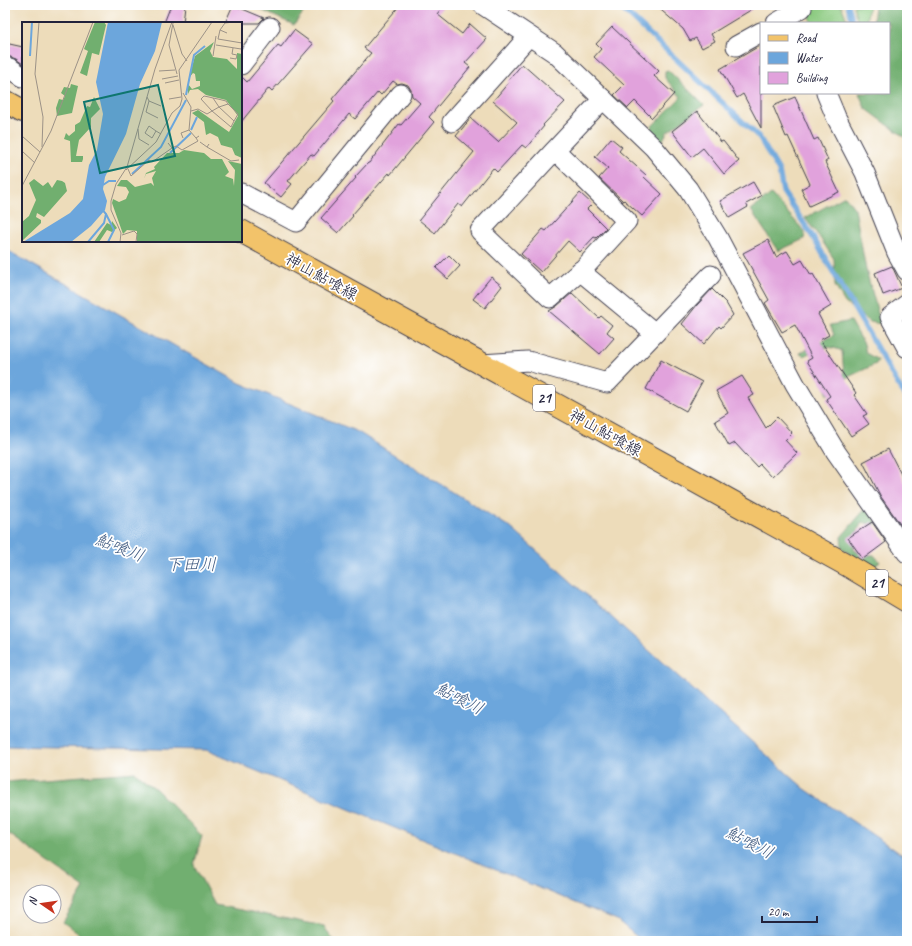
<svg xmlns="http://www.w3.org/2000/svg" width="912" height="946" font-family="Caveat,'Klee One',sans-serif">
<style>
.green{fill:#8ccb81;stroke:#57765e}
.forest{fill:#71af6f;stroke:#4a6855}
.water{fill:#6ca6dc;stroke:#47648c}
.lines{fill:none;stroke-linecap:round;stroke-linejoin:round}
.stream{stroke:#6ca6dc;stroke-width:5.5}
.building{fill:#e1a2dc}
.minor-casing{stroke:#403e4e;stroke-width:21}
.primary-casing{stroke:#403e4e;stroke-width:24}
.minor{stroke:#fff;stroke-width:19}
.primary{stroke:#f2c36a;stroke-width:22}
.labels{text-anchor:middle;stroke-width:3.5;stroke-linejoin:round;paint-order:stroke}
.shield{fill:#fff;stroke:#646476;stroke-width:1}
.shield-label{font-size:15px;font-weight:bold;fill:#22223b}
.street-label{font-size:16px;fill:#22223b;stroke:#fff}
.water-label{font-size:17px;font-style:italic;fill:#435d83;stroke:#fff}
.inset-river{fill:none;stroke:#6ca6dc;stroke-width:2}
.inset-road{fill:none;stroke:#9c9287;stroke-width:1}
.view{fill:#0f766e;fill-opacity:0.15;stroke:#0f766e;stroke-width:2}
.inset-edge{fill:none;stroke:#22223b;stroke-width:2}
</style>
<rect width="100%" height="100%" fill="#fff"/>
<filter id="ink" filterUnits="userSpaceOnUse"><feTurbulence type="fractalNoise" baseFrequency=".025" numOctaves="2"/><feDisplacementMap in="SourceGraphic" scale="8" xChannelSelector="R" yChannelSelector="G"/><feConvolveMatrix kernelMatrix="1 2 1 2 8 2 1 2 1" color-interpolation-filters="sRGB"/></filter>
<filter id="wash" filterUnits="userSpaceOnUse"><feTurbulence type="fractalNoise" baseFrequency=".012" numOctaves="4" result="noise"/><feDisplacementMap in="SourceGraphic" scale="16" xChannelSelector="R" yChannelSelector="G"/><feGaussianBlur stdDeviation="0.9" result="paint"/><feColorMatrix in="noise" values="0 0 0 0 0 0 0 0 0 0 0 0 0 0 0 0 0 1.4 0 .05"/><feComposite in="paint" operator="in"/></filter>
<g filter="url(#wash)">
<rect width="100%" height="100%" fill="#eddcba"/>
<g class="green">
<polygon points="807,5 841,5 848,23 812,23"/>
<polygon points="853,5 869,5 866,23 858,23"/>
</g>
<g class="forest">
<polygon points="250,5 309,5 294,25"/>
<polygon points="875,5 907,5 907,139 865,108 859,93 889,93 889,23 873,23"/>
<polygon points="668,70 704,105 667,132 662,142 651,131 652,126 681,97 665,78 665,71"/>
<polygon points="771,194 805,232 804,239 778,251 751,210"/>
<polygon points="845,196 855,209 866,270 881,324 870,322 845,303 835,286 834,259 818,235 805,218"/>
<path d="M851,321L864,344L866,353L878,360L876,364L846,378L827,395L826,388L844,375L842,351C827,344 818,348 804,356L800,353L834,335L830,325Z"/>
<polygon points="866,508 876,520 875,525 862,522 854,538 854,550 864,555 874,555 880,562 872,568 860,563 842,548 841,537"/>
<polygon points="135,772 157,790 202,836 194,865 215,905 324,926 333,941 88,941 63,922 84,888 5,831 5,782"/>
</g>
<polygon class="water" points="5,249 240,383 358,432 511,528 805,789 907,858 907,941 642,941 617,920 206,750 5,746"/>
<g class="lines">
<g class="stream">
<polyline points="616,5 628,14 759,137 779,171 783,192 813,237 907,400"/>
<polyline points="848,5 853,23"/>
</g>
</g>
<g id="blocks">
<g class="building">
<polygon points="171,5 185,5 183,23 164,23"/>
<polygon points="233,5 264,18 259,23 225,23"/>
<polygon points="400,5 444,5 437,14 462,34 470,24 487,39 465,63 470,67 429,117 434,122 390,175 389,173 352,215 353,216 338,233 321,218 356,178 355,177 368,163 369,163 399,124 401,125 420,103 412,96 411,90 408,85 402,83 397,84 393,81 381,95 378,92 355,119 349,114 314,156 311,154 288,181 292,184 281,197 264,183 334,101 332,99 371,53 364,48"/>
<polygon points="655,5 759,5 711,34 715,41 702,48 696,38 690,41 683,29"/>
<polygon points="612,27 659,71 654,76 674,94 652,118 635,101 628,108 614,95 624,85 594,57 601,49 596,44"/>
<polygon points="294,30 313,44 272,91 269,88 241,122 241,76 247,82 278,45 281,47"/>
<polygon points="5,43 23,47 23,64 16,59 5,55"/>
<polygon points="761,45 761,128 743,94 737,98 720,69"/>
<polygon points="522,64 565,102 543,125 544,126 526,148 522,145 497,172 493,168 462,207 458,204 435,233 419,220 474,152 456,136 471,118 498,142 517,122 493,101 509,82 508,81"/>
<polygon points="795,97 814,140 818,138 828,160 825,162 839,192 809,206 801,189 810,184 788,136 786,137 773,106"/>
<polygon points="697,111 721,142 723,141 739,161 724,174 703,148 692,157 672,131"/>
<polygon points="611,138 622,147 619,151 646,175 644,177 662,194 642,216 624,200 623,201 599,178 608,168 595,157"/>
<polygon points="753,182 761,196 746,204 748,207 729,218 720,201"/>
<polygon points="580,193 592,204 587,209 606,228 596,238 594,237 580,252 568,241 541,272 521,254 543,229 546,231"/>
<polygon points="768,240 776,257 787,251 795,264 802,260 811,275 813,274 831,306 818,314 829,335 820,340 856,393 854,395 867,414 863,416 869,424 851,436 826,399 830,396 807,361 812,358 795,325 782,332 765,303 769,300 743,253"/>
<polygon points="449,255 460,266 448,279 436,268"/>
<polygon points="892,266 902,288 883,295 875,273"/>
<polygon points="491,277 502,286 485,308 473,299"/>
<polygon points="712,289 726,303 733,315 721,328 719,326 704,344 682,324 697,305"/>
<polygon points="572,293 599,318 601,316 612,325 607,332 614,338 600,354 549,311 557,306"/>
<polygon points="661,360 702,382 686,411 646,389"/>
<polygon points="742,376 754,395 748,398 766,428 777,417 792,433 785,440 797,453 772,477 760,464 757,467 735,443 729,446 715,421 728,413 716,391"/>
<polygon points="888,449 907,486 907,534 881,497 863,462"/>
<polygon points="872,522 886,542 863,559 848,538"/>
</g>
</g>
</g>
<g filter="url(#ink)">
<use href="#blocks" fill-opacity="0" stroke="#403e4e" stroke-width="1"/>
<g class="lines">
<g class="minor-casing">
<g id="minor">
<polyline points="483,5 555,53 654,148 688,189 718,238 795,384 836,452 907,553"/>
<polyline points="776,23 802,8 801,5"/>
<polyline points="736,46 761,32"/>
<polyline points="241,65 270,27"/>
<polyline points="10,68 23,77"/>
<polyline points="826,93 836,117 865,173 897,253 907,271"/>
<polyline points="452,122 529,36"/>
<polyline points="555,150 480,231 550,298 584,268 627,221 555,150 603,99"/>
<polyline points="241,193 296,222 401,94"/>
<polyline points="580,271 655,333"/>
<polyline points="907,304 890,317 907,348"/>
<polyline points="482,364 528,361 607,383 711,275"/>
</g>
</g>
<g class="primary-casing">
<g id="primary">
<polyline points="5,101 23,111"/>
<polyline points="241,231 847,565 907,601"/>
</g>
</g>
<use href="#minor" class="minor"/>
<use href="#primary" class="primary"/>
</g>
</g>
<g class="labels">
<g class="shield">
<rect x="533" y="385" width="22" height="26" rx="3"/>
<rect x="866" y="570" width="22" height="26" rx="3"/>
</g>
<g class="shield-label">
<text x="544" y="403">21</text>
<text x="877" y="588">21</text>
</g>
<g class="street-label">
<text transform="translate(322 276) rotate(29)" y="6">神山鮎喰線</text>
<text transform="translate(606 432) rotate(29)" y="6">神山鮎喰線</text>
</g>
<g class="water-label">
<text transform="translate(120 547) rotate(21)" y="6">鮎喰川</text>
<text x="191" y="570">下田川</text>
<text transform="translate(460 698) rotate(27)" y="6">鮎喰川</text>
<text transform="translate(750 842) rotate(27)" y="6">鮎喰川</text>
</g>
</g>
<g transform="translate(22 22)">
<rect width="220" height="220" fill="#eddcba"/>
<path d="M73,0H82L84,3L77,33L70,31L65,54L58,51L66,29L62,27ZM192,20L188,29L191,35L205,37L215,47V31L220,32V29V136L213,133L210,126L199,123L196,115L188,111L184,113L182,100L170,91L176,88L207,110L216,94L204,78L184,73L176,67L168,68L166,72V62L170,67L178,64V59H174L173,52L171,51L167,56L173,34ZM49,62L56,64L50,91L35,94L34,86L37,77L41,78L43,74L39,71L42,65L48,66ZM72,75L78,87L69,96V105L57,118L54,134H61V137L60,140H49L48,119L42,117L44,111L47,114L53,109V103L58,100L65,84L68,85ZM162,128L182,131L189,137H200L207,150L203,154L211,157L212,164L213,148L206,139L220,142V220H115V209L105,208L101,212L90,181L91,177L97,180L104,177L107,170L104,165L95,164L99,158H105L113,165L129,161L132,164L130,156L134,149L124,152L122,157L124,151L133,147L132,145L145,131H157ZM12,157L21,164L26,160L30,166L35,158L40,159L43,161L45,169L22,195L15,191L14,195L19,198V201L0,219V200L7,194L14,178L7,161ZM90,199L95,206L90,210L85,208L77,220H72L85,201L89,203Z" fill="#71af6f"/>
<path d="M86,0H140L133,29L118,62L104,112L83,155L81,167L85,179L83,188L69,204L49,220H1L48,191L61,177L67,143L75,128L81,92L74,60Z" fill="#6ca6dc"/>
<path class="inset-river" d="M8,34L10,0M164,73L172,33L183,24M169,108L175,95M148,131L169,111M110,152L139,125L164,78M81,163L87,159H94M84,192L92,208L86,220M66,220L82,201L84,192L79,186"/>
<path class="inset-road" d="M17,0L13,52L21,95L20,125M151,1L147,23L155,52M151,3L160,32L165,39M198,8L196,17L220,21M205,11L198,8L203,1L212,0M194,23L219,27M191,34L194,14M208,36L214,37L215,33L210,32L211,26M137,49L153,48M140,57L156,54M143,61L157,58M161,71L169,85L167,108L174,116L177,114M125,75L127,79L139,84M147,77L159,75M127,79L124,90L136,96M206,82L216,92L212,99L197,85L190,89L209,105L212,99M169,89L176,87L185,92L190,89L179,77L182,74L187,75L191,76L196,77L204,79L206,82L197,85L191,76M116,107L117,117L127,123M134,109L127,104L123,111L130,116L134,109L139,112M0,114L18,130M161,116L159,111L167,108M178,120L185,125L187,122M146,121L150,126L154,124L160,128L176,119L174,116M185,125L209,139L217,138M0,129L13,141M106,147L109,154L127,138L130,140L150,126M104,148L134,120L150,91L158,84L160,77L157,48L190,0M0,164L29,109L71,0M100,213L112,209L115,212L114,220M98,220L99,211L89,188V179L94,162L105,145L133,47L150,0"/>
<path class="view" d="M136,63L153,134L78,151L62,80Z"/>
<rect width="220" height="220" class="inset-edge"/>
</g>
<rect width="912" height="946" fill="none" stroke="#fff" stroke-width="20"/>
<rect x="760" y="22" width="130" height="72" fill="#ffffff" stroke="#a7a7b1"/>
<rect x="768" y="35" width="20" height="6" fill="#f2c36a" stroke="#a7a7b1"/>
<text x="796" y="42" font-size="12" fill="#22223b">Road</text>
<rect x="768" y="52" width="20" height="12" fill="#6ca6dc" stroke="#a7a7b1"/>
<text x="796" y="62" font-size="12" fill="#22223b">Water</text>
<rect x="768" y="72" width="20" height="12" fill="#e1a2dc" stroke="#a7a7b1"/>
<text x="796" y="82" font-size="12" fill="#22223b">Building</text>
<g transform="translate(42 904) rotate(283)"><circle r="19" fill="#ffffff" stroke="#a7a7b1"/>
<path d="M0-3L7 15L0 10L-7 15Z" fill="#c8321e"/>
<text y="-6" font-size="11" font-weight="bold" text-anchor="middle" fill="#22223b">N</text>
</g>
<path d="M762 916v6h55v-6" fill="none" stroke="#22223b" stroke-width="2"/>
<text x="768" y="916" font-size="12" fill="#22223b" stroke="#ffffff" stroke-width="3" paint-order="stroke">20 m</text>
</svg>
